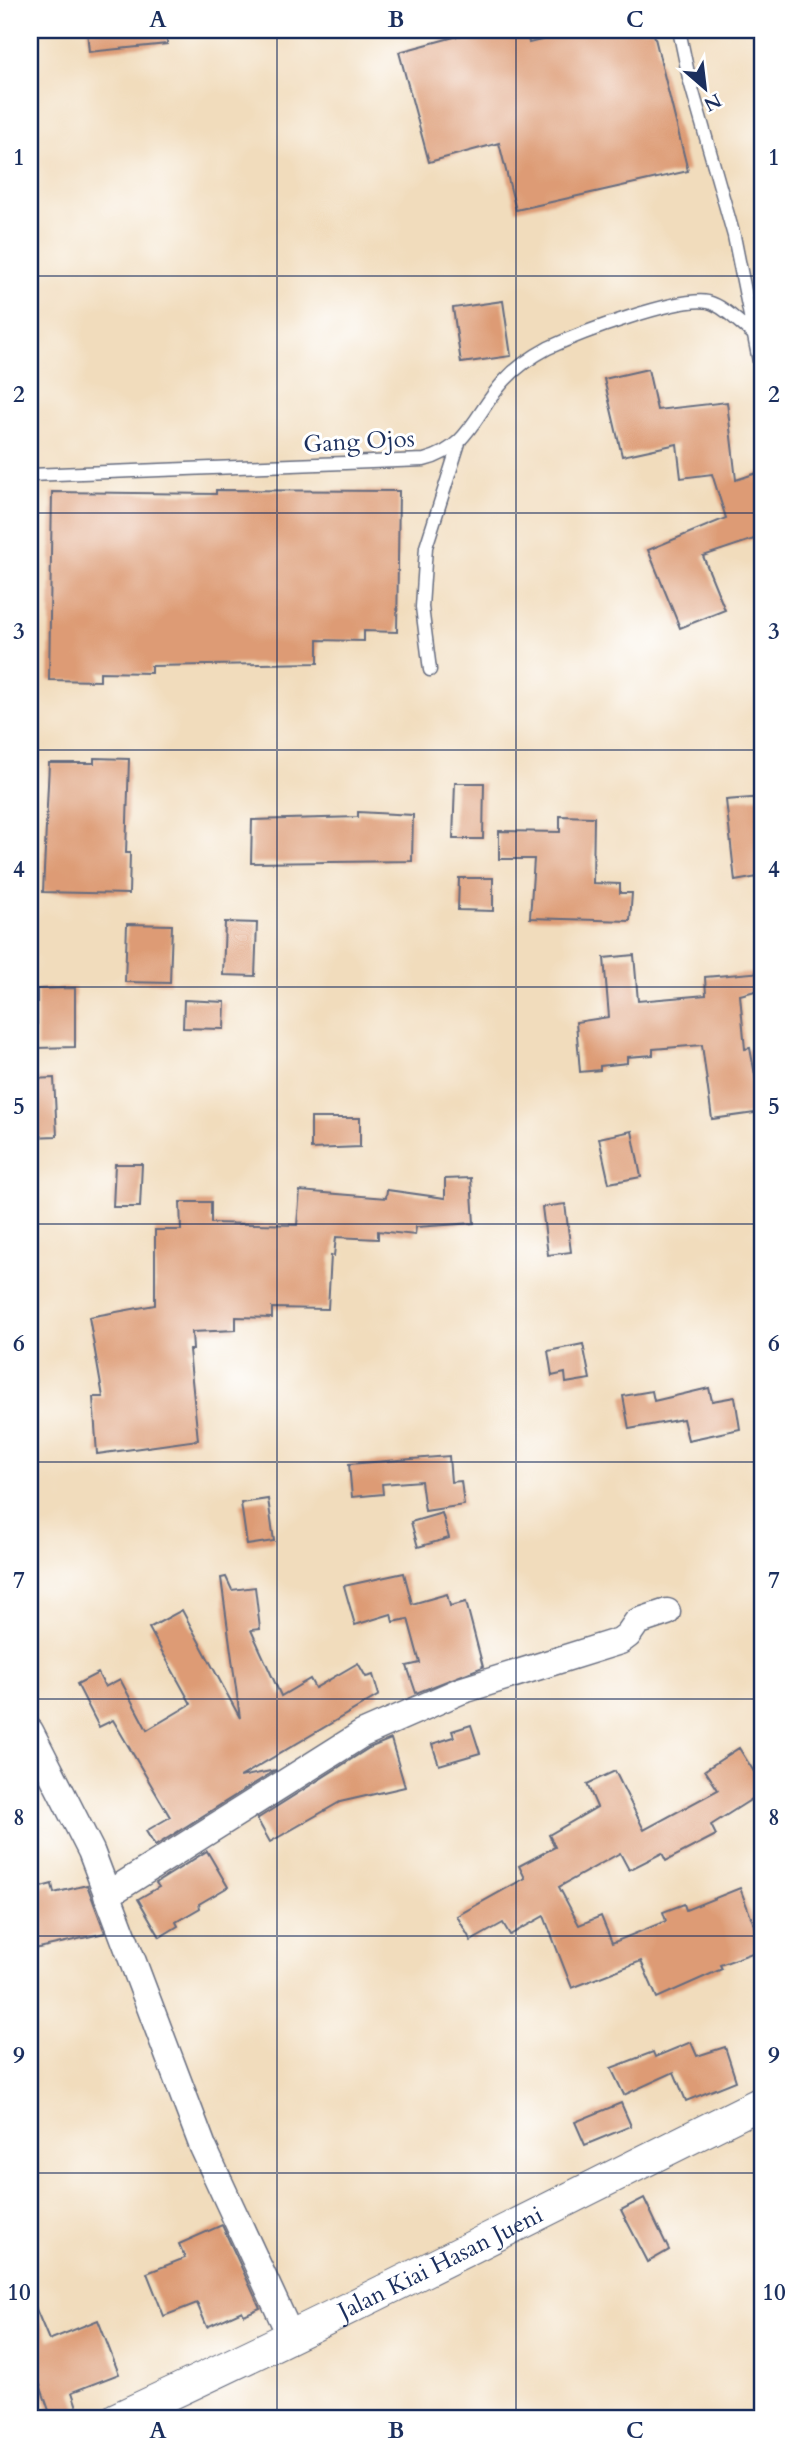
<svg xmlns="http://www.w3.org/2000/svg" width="793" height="2449" font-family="Cardo,serif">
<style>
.building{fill:#dd9b75}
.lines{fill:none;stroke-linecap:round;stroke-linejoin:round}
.service-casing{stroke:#666c7f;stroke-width:15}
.minor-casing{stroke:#666c7f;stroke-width:29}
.tertiary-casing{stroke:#666c7f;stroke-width:34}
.service{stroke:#fff;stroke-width:12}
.minor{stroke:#fff;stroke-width:26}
.tertiary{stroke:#fff;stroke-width:32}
.grid{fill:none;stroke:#1b2f5e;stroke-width:2;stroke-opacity:0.55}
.labels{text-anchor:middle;stroke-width:6;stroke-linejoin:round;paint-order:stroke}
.street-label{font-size:24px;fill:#1b2f5e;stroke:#fff}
.neatline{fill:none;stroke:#1b2f5e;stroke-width:2.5}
.grid-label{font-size:23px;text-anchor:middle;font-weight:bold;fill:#1b2f5e}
</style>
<rect width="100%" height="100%" fill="#fff"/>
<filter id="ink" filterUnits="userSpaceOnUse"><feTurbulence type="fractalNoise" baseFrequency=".0143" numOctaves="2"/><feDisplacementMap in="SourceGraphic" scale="14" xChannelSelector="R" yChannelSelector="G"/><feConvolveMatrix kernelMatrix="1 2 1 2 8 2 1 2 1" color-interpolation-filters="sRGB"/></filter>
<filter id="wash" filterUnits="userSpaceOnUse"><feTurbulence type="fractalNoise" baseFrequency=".00686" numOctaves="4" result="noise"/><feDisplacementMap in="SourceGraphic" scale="28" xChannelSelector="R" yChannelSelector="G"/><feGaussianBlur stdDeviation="1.57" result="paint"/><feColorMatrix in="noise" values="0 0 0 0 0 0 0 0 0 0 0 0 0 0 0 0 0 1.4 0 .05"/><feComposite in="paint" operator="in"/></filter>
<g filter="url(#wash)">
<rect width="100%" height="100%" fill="#f1dcbc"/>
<g id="blocks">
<g class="building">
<polygon points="87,30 167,30 167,44 89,52"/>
<polygon points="480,30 526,30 529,43 582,30 653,30 688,171 516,210 499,143 429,162 399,52"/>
<polygon points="503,301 511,356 461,363 453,308"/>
<polygon points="648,369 657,410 727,402 736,480 763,471 763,536 703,556 725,610 680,628 648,550 726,518 712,474 681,478 677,444 622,456 604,379"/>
<polygon points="216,490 399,491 397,632 364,631 364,641 318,640 318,663 151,666 151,673 100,672 100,681 49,680 52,492 216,494"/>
<polygon points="94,758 129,759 126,853 130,853 129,894 43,892 49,763 94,763"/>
<polygon points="455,783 484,783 483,839 453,839"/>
<polygon points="763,797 763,828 760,829 763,876 735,881 726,800"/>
<polygon points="358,812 413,815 412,861 251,863 252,820 358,817"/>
<polygon points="560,816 594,817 593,883 620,884 620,893 632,893 630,921 530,918 534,859 499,859 499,831 560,832"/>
<polygon points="459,878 493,878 493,911 458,910"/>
<polygon points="225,922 257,923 255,976 223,975"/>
<polygon points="127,924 172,925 170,983 125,982"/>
<polygon points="634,955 638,1001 706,995 705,977 763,972 763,989 740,995 745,1049 750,1048 762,1112 712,1119 702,1045 653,1049 653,1055 627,1057 627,1063 600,1066 600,1070 580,1072 576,1022 609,1017 604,958"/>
<polygon points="75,988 75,1047 37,1048 37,989"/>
<polygon points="184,1000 225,1002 224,1029 183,1028"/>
<polygon points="54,1078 57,1136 30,1137 30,1079"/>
<polygon points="311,1118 360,1118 360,1147 311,1149"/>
<polygon points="632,1131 641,1177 609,1183 599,1138"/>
<polygon points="115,1164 142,1164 140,1207 113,1207"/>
<polygon points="471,1178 474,1223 416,1227 415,1235 378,1231 378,1239 336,1237 334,1256 331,1255 328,1309 272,1308 272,1318 236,1317 236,1330 192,1332 193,1350 189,1350 198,1440 97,1454 93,1397 103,1397 89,1317 155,1305 155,1230 181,1230 180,1202 211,1202 211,1223 297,1225 300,1191 386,1198 387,1190 445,1198 445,1179"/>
<polygon points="565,1204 571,1252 548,1255 542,1207"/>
<polygon points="583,1344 590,1379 566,1383 565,1373 552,1376 548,1351"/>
<polygon points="709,1388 712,1401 735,1397 740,1429 688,1440 683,1419 629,1429 623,1396 652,1391 654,1401"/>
<polygon points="449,1456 451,1482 461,1481 464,1505 425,1511 421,1481 382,1484 383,1494 352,1497 349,1464"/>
<polygon points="268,1499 274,1541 247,1545 241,1503"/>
<polygon points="442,1513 449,1538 418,1547 411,1522"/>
<polygon points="404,1573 412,1604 447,1594 450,1606 466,1602 483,1667 416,1693 407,1666 420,1663 408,1619 393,1622 391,1614 355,1625 344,1586"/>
<polygon points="226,1577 232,1590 255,1587 260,1629 251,1630 281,1696 310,1679 315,1688 358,1663 366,1677 373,1675 379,1695 240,1777 276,1770 155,1846 146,1831 170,1817 113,1720 99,1727 77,1684 98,1673 105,1687 120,1679 147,1730 191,1704 149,1628 182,1610 240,1718 221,1578"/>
<polygon points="471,1725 480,1753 439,1765 432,1744 454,1737 452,1731"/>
<polygon points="391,1739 405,1787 340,1802 270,1842 257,1819 369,1748"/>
<polygon points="739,1748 763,1786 763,1792 711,1825 716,1835 666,1861 662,1853 629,1870 620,1853 559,1887 579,1925 601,1916 612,1943 666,1921 663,1912 684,1904 686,1910 740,1888 763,1949 720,1965 722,1969 657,1998 641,1961 572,1988 544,1916 510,1935 503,1923 471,1941 457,1916 525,1878 519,1866 555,1847 549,1835 597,1807 587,1784 615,1771 644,1830 718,1790 705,1770"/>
<polygon points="207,1851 228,1887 199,1904 200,1908 176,1922 178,1926 160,1937 138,1899 159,1887 156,1883"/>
<polygon points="52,1884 54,1893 87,1885 105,1933 30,1950 30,1919 36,1917 30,1890"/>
<polygon points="691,2042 697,2056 725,2047 736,2081 686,2101 674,2072 624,2095 611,2068 653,2052 655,2057"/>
<polygon points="621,2103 631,2126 585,2145 575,2122"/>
<polygon points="644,2198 669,2250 648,2262 621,2210"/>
<polygon points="222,2225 260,2308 244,2315 242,2311 207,2327 197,2303 164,2316 147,2273 185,2258 179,2244"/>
<polygon points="30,2295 49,2340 98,2320 119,2374 72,2392 81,2419 52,2419 30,2356"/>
</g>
</g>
</g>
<g filter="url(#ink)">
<use href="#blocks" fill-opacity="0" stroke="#666c7f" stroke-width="2"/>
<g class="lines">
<g class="service-casing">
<g id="service">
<polyline points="679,30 689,78 734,236 763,381"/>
<path d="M30,475L424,460C469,449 476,411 505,380C517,367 533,356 548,348C578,334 678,296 708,302C724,306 739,323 752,333"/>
<polyline points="430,670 422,607 426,547 459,443"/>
</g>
</g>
<g class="minor-casing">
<g id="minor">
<polyline points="30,1731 91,1851 203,2147 291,2337"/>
<polyline points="107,1895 362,1734 460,1691 620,1641 628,1635 637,1622 667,1612"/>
</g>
</g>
<g class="tertiary-casing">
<g id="tertiary">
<path id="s1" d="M116,2419C334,2319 548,2208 763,2102"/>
</g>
</g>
<use href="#service" class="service"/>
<use href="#minor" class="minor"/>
<use href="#tertiary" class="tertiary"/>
</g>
</g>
<path class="grid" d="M277,30V2419M516,30V2419M30,276H763M30,513H763M30,750H763M30,987H763M30,1224H763M30,1462H763M30,1699H763M30,1936H763M30,2173H763"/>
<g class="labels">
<g class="street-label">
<text transform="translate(359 441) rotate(-3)" y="8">Gang Ojos</text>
<text dy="8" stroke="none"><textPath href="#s1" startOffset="360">Jalan Kiai Hasan Jueni</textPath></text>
</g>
</g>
<rect width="793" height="2449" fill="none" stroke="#fff" stroke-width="77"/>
<g transform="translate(705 88) rotate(152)" stroke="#ffffff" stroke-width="5" paint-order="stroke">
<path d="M0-5L12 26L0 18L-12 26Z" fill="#1b2f5e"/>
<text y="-10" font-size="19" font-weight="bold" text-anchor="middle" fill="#1b2f5e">N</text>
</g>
<rect x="38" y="38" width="716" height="2372" class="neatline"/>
<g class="grid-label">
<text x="158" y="27">A</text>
<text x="396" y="27">B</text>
<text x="635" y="27">C</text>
<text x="19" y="165">1</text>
<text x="774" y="165">1</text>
<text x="19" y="402">2</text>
<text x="774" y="402">2</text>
<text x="19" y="639">3</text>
<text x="774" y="639">3</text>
<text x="19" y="877">4</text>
<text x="774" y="877">4</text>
<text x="19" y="1114">5</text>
<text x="774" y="1114">5</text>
<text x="19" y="1351">6</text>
<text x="774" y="1351">6</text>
<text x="19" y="1588">7</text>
<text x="774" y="1588">7</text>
<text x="19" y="1825">8</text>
<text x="774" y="1825">8</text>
<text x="19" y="2063">9</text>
<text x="774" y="2063">9</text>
<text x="19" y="2300">10</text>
<text x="774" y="2300">10</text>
<text x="158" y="2438">A</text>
<text x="396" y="2438">B</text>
<text x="635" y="2438">C</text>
</g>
</svg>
